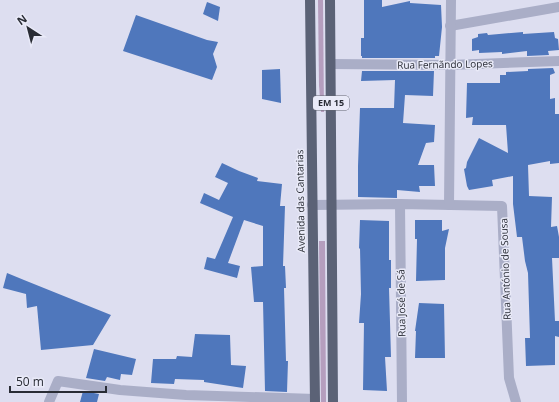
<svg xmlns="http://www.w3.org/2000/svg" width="559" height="402" font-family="'Open Sans',sans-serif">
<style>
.green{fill:#b59ebe}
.building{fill:#4f77bc}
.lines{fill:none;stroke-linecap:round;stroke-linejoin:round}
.minor{stroke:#aaaec7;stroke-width:10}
.major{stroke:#5b6276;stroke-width:10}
.labels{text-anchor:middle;stroke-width:3;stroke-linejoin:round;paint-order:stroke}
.shield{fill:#e9eaf8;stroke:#636570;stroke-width:1}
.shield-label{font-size:9px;font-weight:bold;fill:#292c35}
.street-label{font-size:10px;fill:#292c35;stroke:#e9eaf8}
</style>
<rect width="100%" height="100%" fill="#dddef0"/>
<g class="green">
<polygon points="318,0 323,0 324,112 321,112 319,85"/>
<polygon points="319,241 325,241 326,402 321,402"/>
</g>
<g class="building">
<polygon points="364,0 382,0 382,7 410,1 410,3 441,5 442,27 439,56 435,56 435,58 362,58 362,56 361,56 361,38 364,38"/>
<polygon points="207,2 220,7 218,21 203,14"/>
<polygon points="136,15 207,40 218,42 213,54 217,67 212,80 123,51"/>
<polygon points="523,32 523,34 554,32 555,38 558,39 559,50 548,51 549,55 527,56 527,51 502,54 502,52 479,53 479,50 472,51 472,39 478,37 478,34 487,33 488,35"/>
<polygon points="553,68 555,73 550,75 550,99 555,98 555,114 559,114 559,163 550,164 550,161 528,165 529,196 552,197 551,227 557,226 559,237 559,258 552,258 555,321 559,321 559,337 555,336 555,365 526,366 525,338 530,338 528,273 525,261 522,237 517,237 513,204 513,176 492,180 493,186 469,190 467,186 464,169 466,168 467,162 479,138 508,153 506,125 472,125 473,117 466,118 467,83 500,83 500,75 506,75 506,72 528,71 528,69"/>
<polygon points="280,69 281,103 262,99 262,70"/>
<polygon points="362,71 434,71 433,96 405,95 403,123 435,125 434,142 426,143 418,165 434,165 435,186 419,186 420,192 397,190 397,198 358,197 358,166 360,108 394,108 395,80 361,81"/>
<polygon points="222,163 239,171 258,178 257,181 282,184 280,206 285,206 283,266 285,266 286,288 284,288 286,361 288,361 287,392 265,391 263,302 254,302 251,267 263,266 263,226 244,220 228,263 240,266 237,278 204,269 207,257 215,259 233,217 200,203 204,193 219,200 228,183 215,177"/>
<polygon points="360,220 389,221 389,260 391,260 391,288 389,288 391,357 385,357 387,391 363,390 364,323 359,323 361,294 360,248 359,249"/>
<polygon points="415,220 442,220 442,231 449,229 445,248 445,280 416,281 417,239 415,239"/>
<polygon points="7,273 24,280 111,315 93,345 41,350 37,306 27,308 26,294 3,288"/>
<polygon points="419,303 444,304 445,358 415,358 416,331 415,331"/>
<polygon points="195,334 230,335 231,365 246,366 243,388 204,382 204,380 175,379 174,384 151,383 153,359 176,359 177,356 192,357"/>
<polygon points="94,349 136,359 132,375 121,374 120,380 107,377 105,381 86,378"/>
<polygon points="83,391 99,394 97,402 80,402"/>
</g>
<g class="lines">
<g class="minor">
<polyline points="450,26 559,7"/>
<polyline points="331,64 450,65 559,61"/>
<polyline points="400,204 402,402"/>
<polyline points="312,205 400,204 502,206 509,378 516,402"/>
<polyline points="449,205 451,0"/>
<polyline points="49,402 58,381 120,390 186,395 315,399"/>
</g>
<g class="major">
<polyline points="310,0 315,402"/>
<polyline points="330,0 333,402"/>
</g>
</g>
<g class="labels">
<rect class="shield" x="313" y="96" width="36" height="14" rx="3"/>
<g class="shield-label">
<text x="331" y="106">EM 15</text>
</g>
<g class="street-label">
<text transform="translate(445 64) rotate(-1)" y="4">Rua Fernãndo Lopes</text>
<text transform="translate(300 201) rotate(-91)" y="4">Avenida das Cantarias</text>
<text transform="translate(505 269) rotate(-92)" y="4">Rua António de Sousa</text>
<text transform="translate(401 303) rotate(-91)" y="4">Rua José de Sá</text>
</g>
</g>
<g transform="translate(28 28) rotate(324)" stroke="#e9eaf8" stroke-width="3" paint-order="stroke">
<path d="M0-3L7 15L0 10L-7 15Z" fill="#292c35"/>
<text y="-6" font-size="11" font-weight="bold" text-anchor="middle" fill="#292c35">N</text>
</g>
<path d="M10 386v6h96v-6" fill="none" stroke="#292c35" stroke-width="2"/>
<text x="16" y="386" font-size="12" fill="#292c35" stroke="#e9eaf8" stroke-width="3" paint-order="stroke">50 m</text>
</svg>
